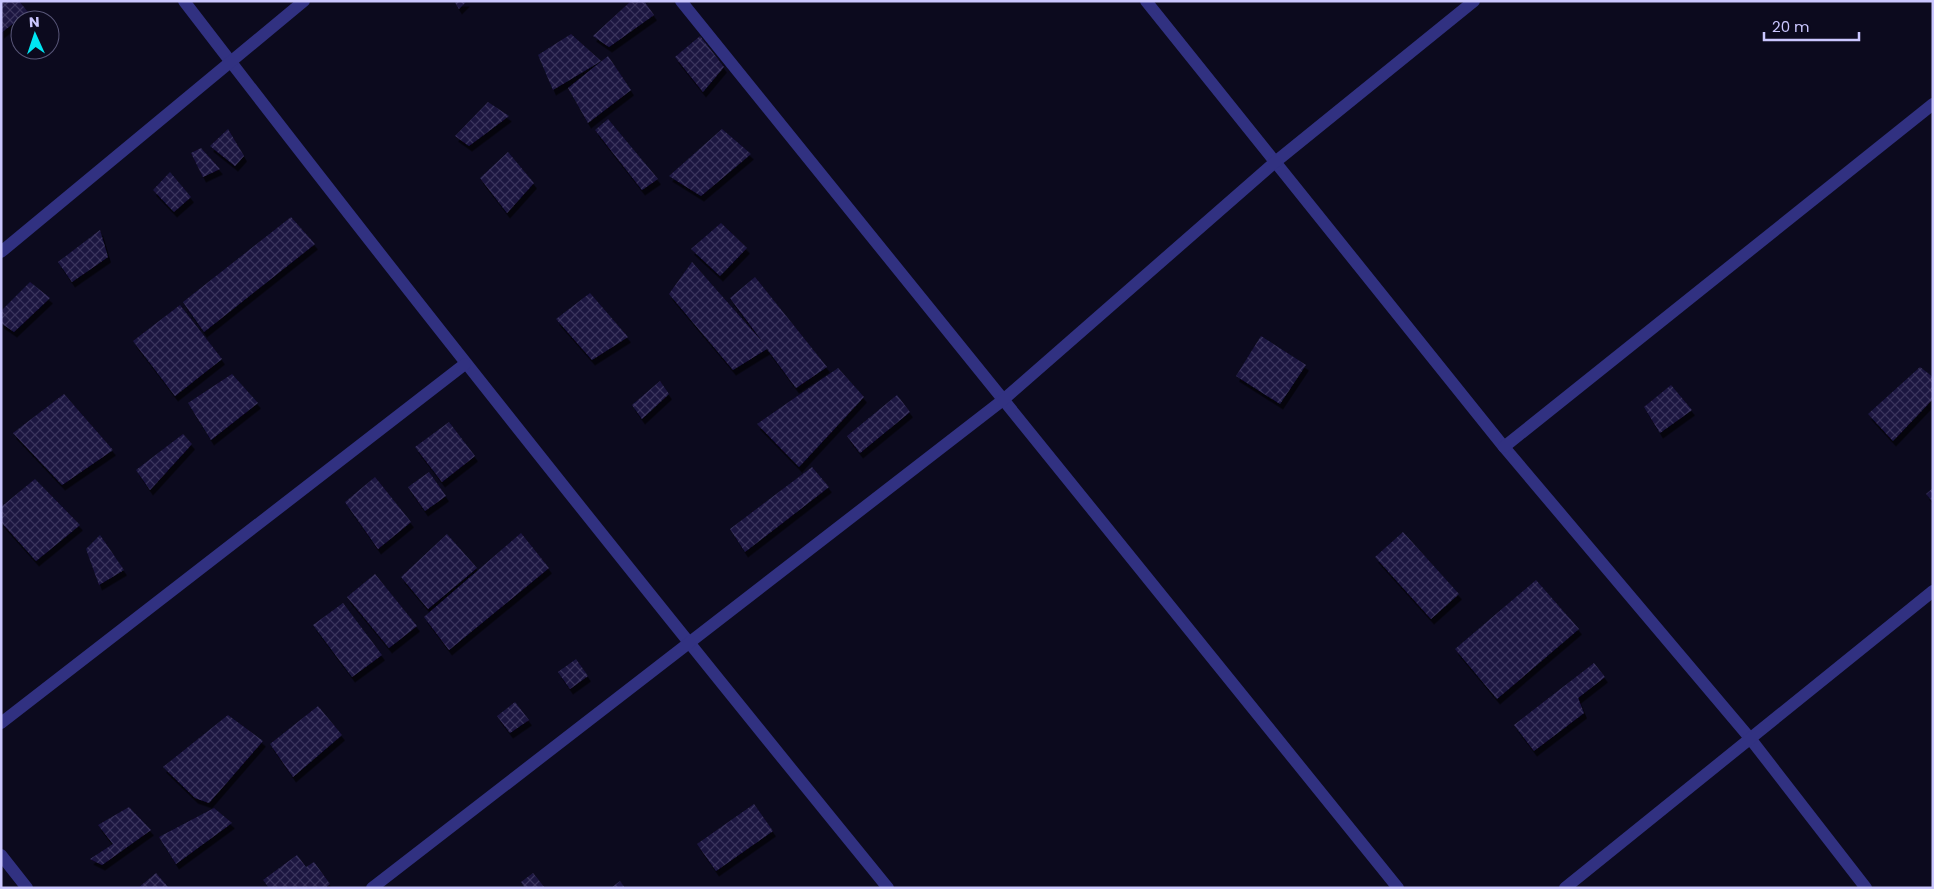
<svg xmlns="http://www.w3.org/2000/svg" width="1934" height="889" font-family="Poppins,sans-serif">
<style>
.building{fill:url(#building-cross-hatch);filter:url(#shadow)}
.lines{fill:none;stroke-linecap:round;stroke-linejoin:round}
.minor{stroke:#313181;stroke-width:12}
</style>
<defs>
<pattern id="building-cross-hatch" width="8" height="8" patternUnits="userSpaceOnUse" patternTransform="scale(1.25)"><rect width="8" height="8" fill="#1b1440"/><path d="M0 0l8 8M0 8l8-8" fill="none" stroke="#3b355d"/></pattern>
<filter id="shadow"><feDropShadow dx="3" dy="5.5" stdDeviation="0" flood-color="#0009"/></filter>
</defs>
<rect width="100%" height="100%" fill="#0c0a1e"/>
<g class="building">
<polygon points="1,1 19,1 28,12 1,33"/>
<polygon points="454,1 467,1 459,9"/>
<polygon points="631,1 644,1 654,15 609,47 593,36"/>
<polygon points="571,34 601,61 553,90 538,55"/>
<polygon points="700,36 724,67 703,92 675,57"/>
<polygon points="608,56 631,90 588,123 568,88"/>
<polygon points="488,102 509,116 469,146 455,136"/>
<polygon points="608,119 658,179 642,190 595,130"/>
<polygon points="228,129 244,156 235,166 210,146"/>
<polygon points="722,129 751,154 701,196 669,176"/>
<polygon points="201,148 220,169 203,177 191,153"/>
<polygon points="508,152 534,183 507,213 480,178"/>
<polygon points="170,172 191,197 174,212 153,190"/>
<polygon points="291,217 315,244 204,332 183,302"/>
<polygon points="721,223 747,248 720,276 691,249"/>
<polygon points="100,230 108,257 72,282 58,262"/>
<polygon points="692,262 765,345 730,298 755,277 827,367 796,388 767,349 733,370 669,294"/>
<polygon points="30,282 50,298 14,332 1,323 1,311"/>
<polygon points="590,293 628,337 592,360 556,319"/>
<polygon points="180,305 222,359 175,396 133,341"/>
<polygon points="1261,336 1306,365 1280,404 1236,376"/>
<polygon points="1920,367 1933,377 1933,399 1893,441 1868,414"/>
<polygon points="838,368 864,397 799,467 757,424"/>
<polygon points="232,374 258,403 211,440 188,403"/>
<polygon points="660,381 669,394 642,419 632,405"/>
<polygon points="1671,385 1692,410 1660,433 1644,407"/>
<polygon points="64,394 113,450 62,485 13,433"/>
<polygon points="897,395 910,412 860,453 847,436"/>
<polygon points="449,422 475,456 442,482 415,447"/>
<polygon points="183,434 192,444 150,490 136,470"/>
<polygon points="812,467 829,487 745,552 730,529"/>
<polygon points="429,472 446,496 425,511 408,487"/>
<polygon points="375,477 411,522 378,549 345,502"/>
<polygon points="35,479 80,525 36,561 1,522 1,507"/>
<polygon points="1933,488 1933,502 1926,494"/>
<polygon points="1403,532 1459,594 1431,619 1375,557"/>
<polygon points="521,533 549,568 449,650 424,617"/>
<polygon points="447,534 477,568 428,609 401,577"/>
<polygon points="100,535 124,570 99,585 86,549"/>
<polygon points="375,574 417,626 389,648 347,597"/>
<polygon points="1536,580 1579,629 1497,699 1455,649"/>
<polygon points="343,603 382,655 352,677 313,625"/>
<polygon points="576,659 588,676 570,689 558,672"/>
<polygon points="1594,663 1605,677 1578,698 1584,713 1534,751 1514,725"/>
<polygon points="515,702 529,720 510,733 497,716"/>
<polygon points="318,706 342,735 293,777 270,744"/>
<polygon points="228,715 263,741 209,803 195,798 163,767"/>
<polygon points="754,804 773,831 716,871 697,844"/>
<polygon points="129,807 151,830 102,865 90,859 113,844 98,825"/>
<polygon points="214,808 232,823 176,864 159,837"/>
<polygon points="297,855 306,867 314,862 330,884 325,888 269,888 263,880"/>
<polygon points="156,873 169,888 138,888"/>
<polygon points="533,873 545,888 525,888 521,882"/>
<polygon points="620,881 625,888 611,888"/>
</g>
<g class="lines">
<g class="minor">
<path d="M184,1C414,301 649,595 888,888"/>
<polyline points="681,1 1398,888"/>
<polyline points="1146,1 1504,447 1749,737 1866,888"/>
<polyline points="1,252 304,1"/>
<polyline points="1504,447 1933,104"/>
<polyline points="1,723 465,364"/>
<polyline points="1,855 27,888"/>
<polyline points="372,888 1003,400 1274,163 1474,1"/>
<polyline points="1565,888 1933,591"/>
</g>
</g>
<rect width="1934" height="889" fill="none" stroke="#cbc7ff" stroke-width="5"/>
<g transform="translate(35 35) rotate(357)"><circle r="24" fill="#0c0a1e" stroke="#585678"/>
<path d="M0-4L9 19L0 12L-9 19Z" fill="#00e5f2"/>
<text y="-8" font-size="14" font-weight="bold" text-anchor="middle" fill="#cbc7ff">N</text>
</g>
<path d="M1764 32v8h95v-8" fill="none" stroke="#cbc7ff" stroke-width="2.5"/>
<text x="1772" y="32" font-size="15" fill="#cbc7ff" stroke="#0c0a1e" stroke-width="4" paint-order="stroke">20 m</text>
</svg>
